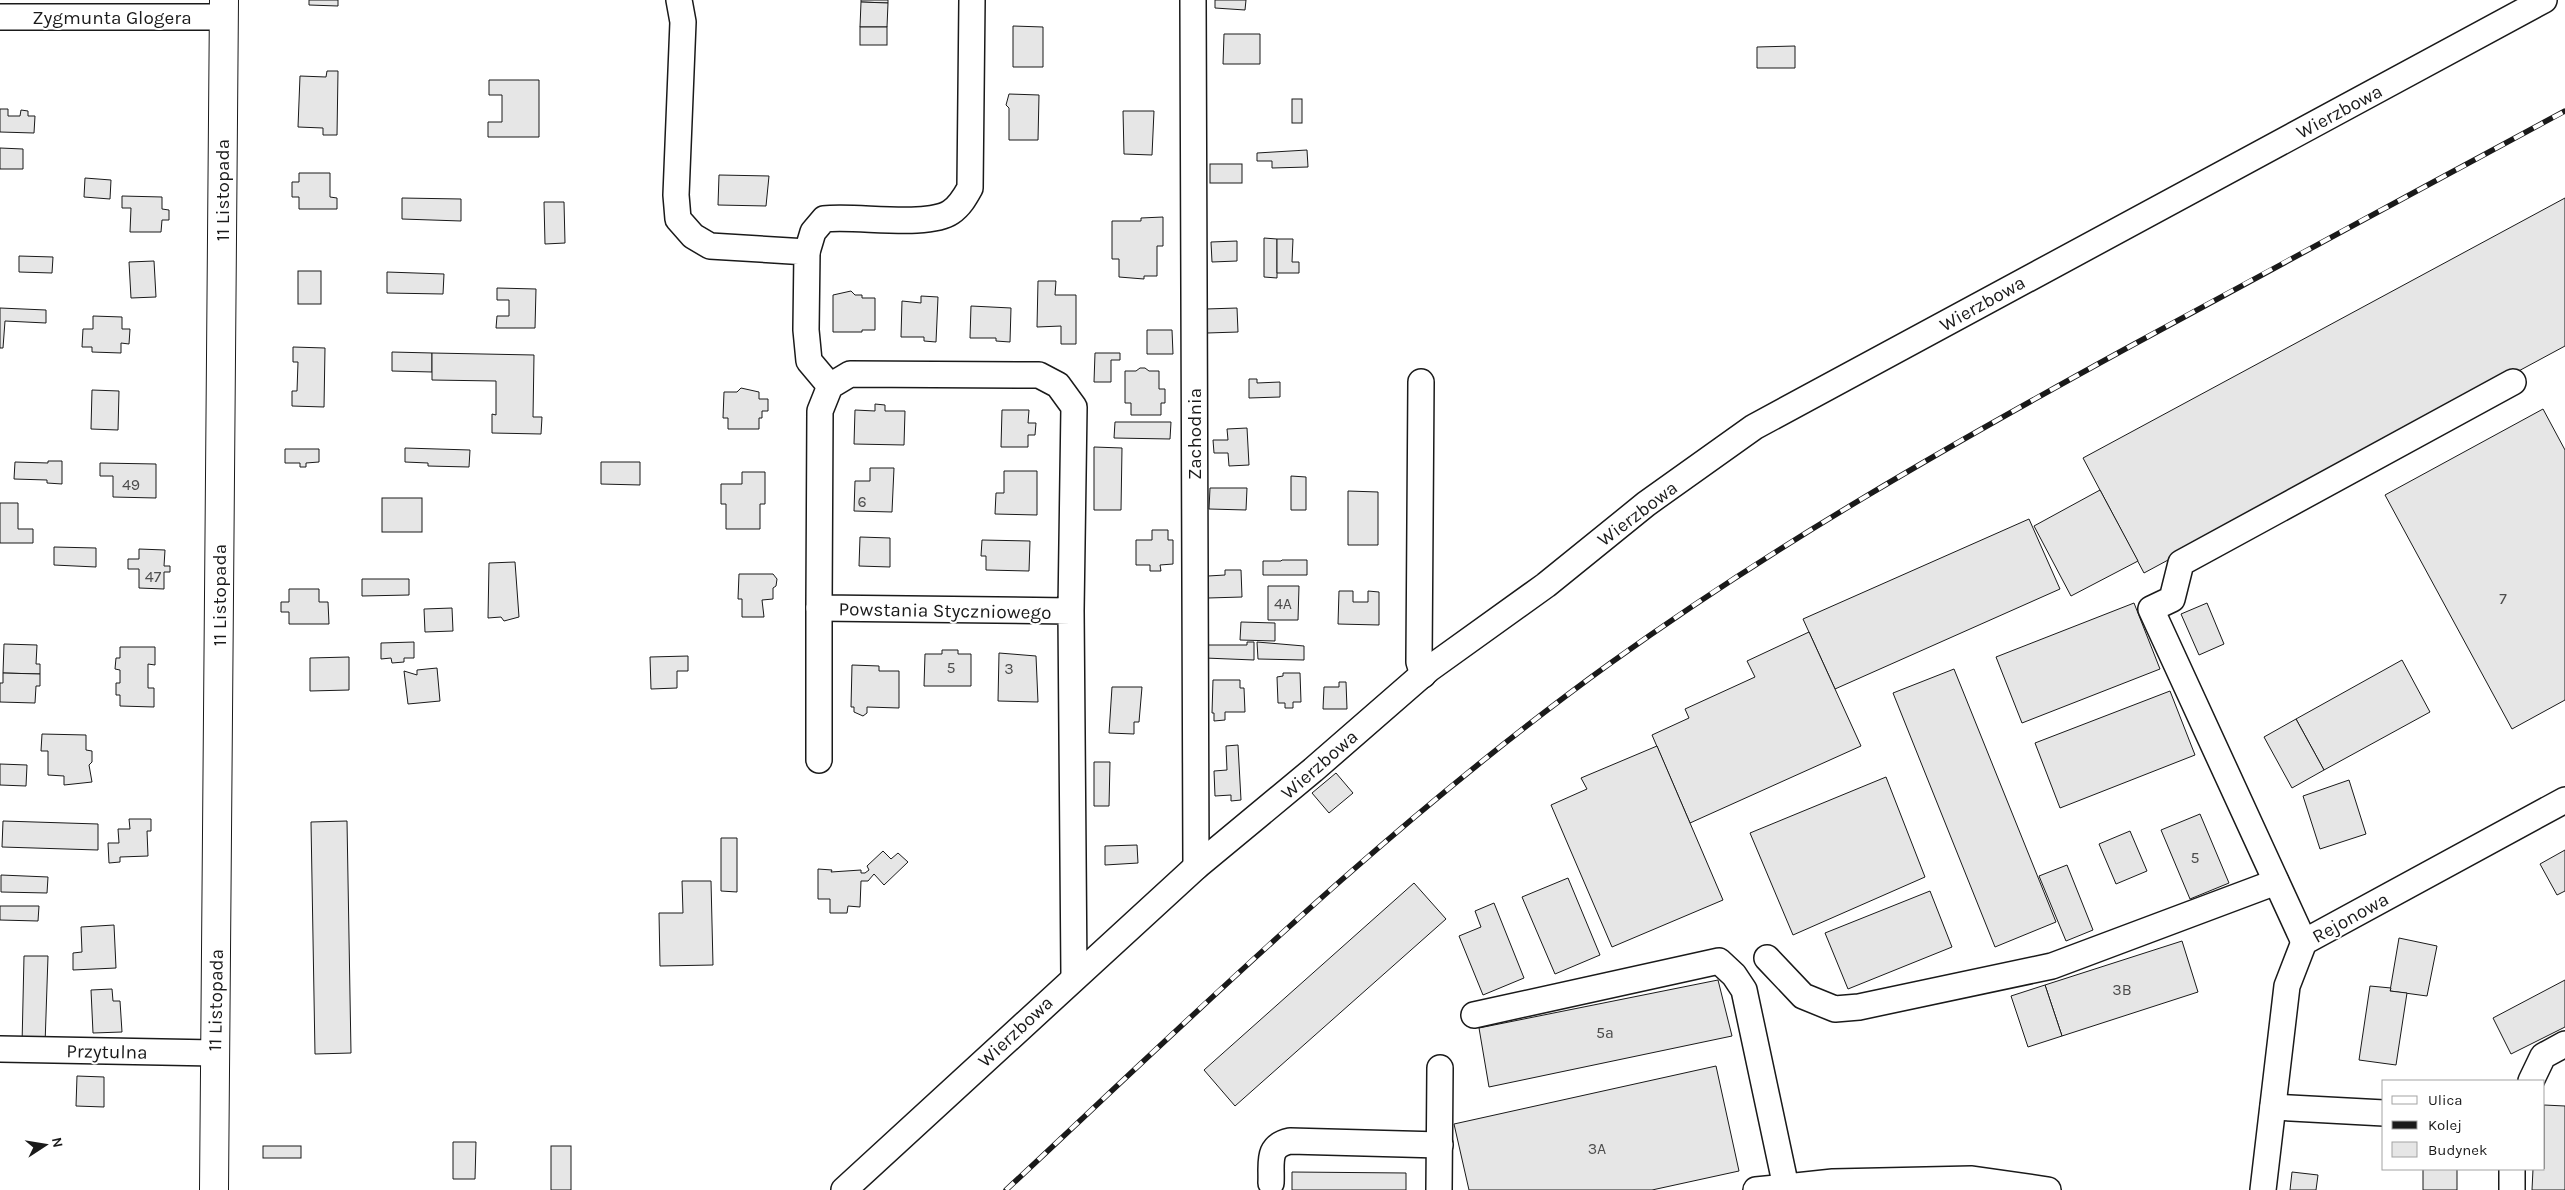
<svg xmlns="http://www.w3.org/2000/svg" width="2565" height="1190" font-family="Karla,sans-serif">
<style>
.building{fill:#e6e6e6;stroke:#1a1a1a}
.lines{fill:none;stroke-linecap:round;stroke-linejoin:round}
.minor-casing{stroke:#1a1a1a;stroke-width:28}
.major-casing{stroke:#1a1a1a;stroke-width:30}
.minor{stroke:#fff;stroke-width:25}
.major{stroke:#fff;stroke-width:28}
.rail-casing{stroke:#1a1a1a;stroke-width:5.5}
.rail{stroke:#fff;stroke-width:4;stroke-dasharray:11;stroke-linecap:butt}
.labels{text-anchor:middle;stroke-width:4;stroke-linejoin:round;paint-order:stroke}
.number-label{font-size:16px;fill:#4d4d4d}
.street-label{font-size:19px;fill:#1a1a1a;stroke:#fff}
</style>
<rect width="100%" height="100%" fill="#fff"/>
<g class="building">
<polygon points="309,0 338,0 338,6 309,5"/>
<polygon points="861,0 888,0 888,3 861,2"/>
<polygon points="1215,0 1246,0 1245,10 1215,8"/>
<polygon points="861,2 888,3 887,27 860,27"/>
<polygon points="1013,26 1043,27 1043,67 1013,67"/>
<rect x="860" y="27" width="27" height="18"/>
<polygon points="1224,34 1260,34 1260,64 1223,64"/>
<polygon points="1795,46 1795,68 1757,68 1757,47"/>
<polygon points="327,71 338,71 337,135 323,135 323,128 298,127 300,76 326,77"/>
<polygon points="489,80 539,80 539,137 488,137 488,122 502,122 502,95 489,95"/>
<polygon points="1009,94 1039,95 1038,140 1009,140 1009,108 1006,105"/>
<rect x="1292" y="99" width="10" height="24"/>
<polygon points="0,109 8,109 8,116 20,116 21,110 28,111 28,116 35,116 34,133 0,132"/>
<polygon points="1123,111 1154,111 1152,155 1124,154"/>
<polygon points="0,148 23,149 23,169 0,169"/>
<polygon points="1307,150 1308,167 1272,168 1272,161 1257,161 1257,153"/>
<rect x="1210" y="164" width="32" height="19"/>
<polygon points="299,173 330,173 330,197 337,198 337,209 299,209 299,197 292,197 292,182 299,182"/>
<polygon points="719,175 769,176 766,206 718,205"/>
<polygon points="85,178 111,180 110,199 84,197"/>
<polygon points="122,196 162,197 162,209 169,210 169,220 162,220 161,232 130,232 131,208 122,208"/>
<polygon points="402,198 461,199 461,221 402,219"/>
<polygon points="2565,198 2565,346 2144,573 2083,458"/>
<polygon points="544,202 564,202 565,243 545,244"/>
<polygon points="1163,217 1163,246 1157,246 1157,276 1144,276 1144,279 1119,277 1119,259 1112,259 1112,221 1141,221 1141,218"/>
<polygon points="1264,238 1277,239 1277,278 1264,277"/>
<polygon points="1277,239 1293,239 1292,262 1299,262 1299,273 1277,273"/>
<polygon points="1237,241 1237,261 1212,262 1211,242"/>
<polygon points="19,256 53,257 52,273 19,272"/>
<polygon points="154,261 156,297 131,298 129,262"/>
<rect x="298" y="271" width="23" height="33"/>
<polygon points="387,272 444,274 443,294 387,293"/>
<polygon points="1038,281 1056,281 1055,295 1076,295 1076,344 1061,344 1061,326 1037,327"/>
<polygon points="497,288 536,289 535,328 496,328 497,316 509,316 509,300 497,300"/>
<polygon points="851,291 855,295 862,295 862,298 875,298 875,330 862,330 862,332 833,332 833,295"/>
<polygon points="921,296 938,297 936,342 924,341 924,337 901,337 902,301 921,303"/>
<polygon points="971,306 1011,308 1010,342 996,341 996,338 970,338"/>
<polygon points="0,308 46,310 46,323 5,321 3,348 0,348"/>
<polygon points="1237,308 1238,332 1207,333 1206,309"/>
<polygon points="93,316 122,317 122,329 130,329 129,344 121,343 121,353 92,352 92,347 82,347 83,329 93,329"/>
<polygon points="1147,330 1172,330 1173,354 1147,354"/>
<polygon points="293,347 325,348 324,407 292,406 292,391 297,391 298,362 293,362"/>
<polygon points="392,352 432,353 432,372 392,371"/>
<polygon points="432,353 534,355 533,417 542,417 541,434 492,433 492,414 496,415 496,381 432,380"/>
<polygon points="1095,353 1120,353 1120,360 1111,360 1111,382 1094,382"/>
<polygon points="1140,368 1145,368 1149,371 1159,371 1159,389 1165,389 1165,403 1161,403 1161,415 1131,415 1131,403 1125,403 1125,371 1136,371"/>
<polygon points="1249,379 1257,379 1257,383 1280,382 1280,397 1249,398"/>
<polygon points="741,388 759,392 759,399 768,399 768,411 762,411 762,418 759,418 759,429 728,429 728,418 723,418 724,392 737,392"/>
<polygon points="92,390 119,391 118,430 91,429"/>
<polygon points="875,404 885,405 885,411 905,411 904,445 854,444 855,410 875,411"/>
<polygon points="2543,409 2565,450 2565,700 2512,729 2385,495"/>
<polygon points="1002,410 1029,410 1028,423 1036,423 1035,435 1028,435 1028,447 1001,447"/>
<polygon points="1115,422 1171,422 1170,439 1114,438"/>
<polygon points="1247,428 1249,465 1229,466 1228,453 1214,453 1213,440 1228,440 1227,429"/>
<polygon points="1094,447 1122,448 1121,510 1094,510"/>
<polygon points="405,448 470,450 469,467 428,466 428,463 405,462"/>
<polygon points="285,449 319,449 319,462 306,463 306,467 300,467 300,463 285,463"/>
<polygon points="48,461 62,461 62,484 47,483 47,480 14,479 15,462 48,463"/>
<polygon points="601,462 640,462 640,485 601,484"/>
<polygon points="100,463 156,464 156,498 113,497 113,476 100,476"/>
<polygon points="870,468 894,468 892,512 854,511 855,481 870,481"/>
<polygon points="1004,471 1037,471 1037,515 995,514 996,493 1004,493"/>
<polygon points="742,472 765,472 765,504 760,504 760,529 726,529 726,504 721,504 721,484 742,484"/>
<polygon points="1291,476 1306,477 1306,510 1291,510"/>
<polygon points="1210,488 1247,488 1246,510 1209,509"/>
<polygon points="2100,490 2138,561 2071,596 2034,526"/>
<polygon points="1348,491 1378,492 1378,545 1348,545"/>
<rect x="382" y="498" width="40" height="34"/>
<polygon points="0,503 18,503 18,529 33,529 33,543 0,543"/>
<polygon points="2029,519 2060,589 1835,689 1803,619"/>
<polygon points="1152,530 1168,530 1168,540 1173,540 1173,564 1160,565 1161,571 1150,571 1150,565 1136,565 1136,540 1152,540"/>
<polygon points="860,537 890,538 890,567 859,566"/>
<polygon points="982,540 1030,541 1029,571 986,570 986,556 981,556"/>
<polygon points="54,547 96,548 96,567 54,565"/>
<polygon points="139,549 165,550 164,566 170,566 170,572 164,572 164,589 139,588 139,569 128,569 128,559 139,559"/>
<polygon points="1282,560 1307,560 1307,575 1263,575 1263,561 1281,561"/>
<polygon points="515,562 519,617 504,621 501,617 488,618 489,563"/>
<polygon points="1225,570 1241,570 1242,597 1208,598 1208,576 1225,575"/>
<polygon points="739,574 773,574 777,579 776,586 773,588 773,599 762,600 764,617 742,617 742,599 738,599"/>
<polygon points="362,579 409,579 409,595 362,596"/>
<polygon points="1268,586 1299,586 1298,620 1268,620"/>
<polygon points="289,589 319,589 319,602 328,602 329,624 289,624 289,612 281,612 281,602 289,602"/>
<polygon points="1339,591 1353,591 1353,602 1368,602 1368,591 1379,592 1379,625 1338,624"/>
<polygon points="2134,603 2160,669 2022,723 1996,657"/>
<polygon points="2207,603 2224,644 2199,655 2181,614"/>
<polygon points="452,608 453,631 425,632 424,609"/>
<polygon points="1241,622 1275,623 1275,641 1240,640"/>
<polygon points="1809,632 1861,746 1690,823 1652,735 1689,718 1685,709 1755,677 1747,661"/>
<polygon points="414,642 414,658 404,658 404,662 392,663 391,658 381,659 381,643"/>
<polygon points="1247,642 1254,642 1254,660 1205,658 1205,645 1247,645"/>
<polygon points="1257,642 1304,646 1304,660 1258,659"/>
<polygon points="4,644 37,645 36,664 40,664 40,674 3,673"/>
<polygon points="120,647 155,647 155,665 148,664 148,688 154,688 154,707 120,706 120,695 116,695 116,683 120,683 120,670 115,669 116,658 120,658"/>
<polygon points="942,650 958,650 958,654 971,654 971,686 924,686 925,654 942,654"/>
<polygon points="999,653 1036,656 1038,702 998,701"/>
<polygon points="688,656 688,671 677,671 677,688 651,689 650,657"/>
<polygon points="349,657 349,690 310,691 310,658"/>
<polygon points="2402,660 2430,712 2324,770 2296,719"/>
<polygon points="852,665 879,666 879,671 899,671 899,708 867,707 867,713 863,716 854,712 854,707 851,707"/>
<polygon points="437,668 440,701 408,704 404,671 417,675 417,670"/>
<polygon points="1954,669 2056,922 1995,947 1893,693"/>
<polygon points="3,673 40,674 40,686 36,686 35,703 0,702 0,683 3,683"/>
<polygon points="1283,673 1300,673 1301,702 1293,702 1293,708 1285,708 1285,703 1278,703 1277,677 1283,676"/>
<polygon points="1213,680 1240,680 1240,688 1244,688 1245,712 1225,712 1225,720 1214,721 1214,713 1212,713"/>
<polygon points="1339,682 1346,682 1347,709 1323,709 1324,687 1339,687"/>
<polygon points="1112,687 1142,687 1139,722 1134,722 1134,734 1109,733"/>
<polygon points="2170,691 2195,755 2060,808 2035,743"/>
<polygon points="2296,719 2324,770 2292,788 2264,737"/>
<polygon points="42,734 86,735 86,750 92,751 92,762 89,765 92,782 64,785 64,776 48,775 48,751 41,751"/>
<polygon points="1238,745 1241,800 1231,801 1231,795 1215,796 1214,771 1227,770 1226,746"/>
<polygon points="1657,746 1723,900 1612,947 1551,805 1587,789 1581,778"/>
<polygon points="1094,762 1110,762 1109,806 1094,806"/>
<polygon points="0,764 27,765 26,786 0,785"/>
<polygon points="1336,773 1353,793 1329,813 1312,793"/>
<polygon points="1886,777 1925,877 1793,935 1750,833"/>
<polygon points="2349,780 2366,834 2320,849 2303,796"/>
<polygon points="2200,814 2229,883 2190,899 2161,830"/>
<polygon points="129,819 151,819 151,831 147,831 148,856 120,857 120,862 109,863 108,843 119,843 118,829 130,829"/>
<polygon points="3,821 98,824 98,850 2,847"/>
<polygon points="347,821 351,1053 315,1054 311,822"/>
<polygon points="2130,831 2147,871 2116,884 2099,844"/>
<polygon points="721,838 737,838 737,892 721,891"/>
<polygon points="1137,845 1138,863 1105,865 1105,846"/>
<polygon points="2565,850 2565,891 2557,895 2540,864"/>
<polygon points="883,851 891,859 898,853 908,862 884,885 874,874 868,881 861,881 860,907 848,906 847,913 830,913 830,899 818,899 818,869 832,870 831,872 861,870 861,873 865,873 869,870 867,866"/>
<polygon points="2067,865 2093,930 2066,941 2039,876"/>
<polygon points="1,875 48,877 47,893 1,892"/>
<polygon points="1568,878 1600,955 1555,974 1522,897"/>
<polygon points="682,881 711,881 713,965 660,966 659,913 683,913"/>
<polygon points="1414,883 1446,919 1235,1106 1204,1070"/>
<polygon points="1930,891 1952,947 1848,989 1825,933"/>
<polygon points="1494,903 1524,978 1483,995 1459,936 1481,927 1475,911"/>
<polygon points="0,906 39,906 38,921 0,920"/>
<polygon points="114,925 116,968 73,970 73,953 82,952 81,927"/>
<polygon points="2399,938 2437,946 2427,996 2390,991"/>
<polygon points="2182,941 2198,992 2062,1036 2045,985"/>
<polygon points="24,956 48,956 45,1045 22,1045"/>
<polygon points="1718,980 1732,1036 1489,1087 1479,1028"/>
<polygon points="2565,980 2565,1027 2511,1054 2493,1018"/>
<polygon points="2045,985 2062,1036 2028,1047 2011,996"/>
<polygon points="2370,986 2391,988 2390,991 2407,993 2396,1065 2359,1060"/>
<polygon points="112,989 113,1001 120,1001 122,1032 93,1033 91,990"/>
<polygon points="1716,1066 1739,1171 1652,1190 1469,1190 1454,1124"/>
<polygon points="77,1076 104,1077 104,1107 76,1106"/>
<polygon points="2544,1105 2565,1106 2565,1190 2532,1190 2533,1169 2544,1169"/>
<polygon points="453,1142 476,1142 475,1179 453,1179"/>
<rect x="263" y="1146" width="38" height="12"/>
<rect x="551" y="1146" width="20" height="44"/>
<rect x="2423" y="1169" width="34" height="21"/>
<polygon points="1292,1172 1406,1173 1406,1190 1292,1190"/>
<polygon points="2292,1172 2318,1175 2316,1190 2290,1190"/>
</g>
<g class="lines">
<g class="minor-casing">
<g id="minor">
<polyline points="679,0 683,22 676,195 678,219 693,236 710,246 807,252 806,330 809,361 830,386"/>
<polyline points="1193,0 1196,867"/>
<polyline points="0,17 224,17"/>
<path d="M807,252L813,232L824,219C855,215 928,228 951,212C960,206 965,197 970,188L972,0"/>
<polyline points="1421,382 1419,662 1423,675"/>
<polyline points="819,608 819,760"/>
<polyline points="1071,611 819,608 820,411 830,386 850,374 1039,375 1058,385 1074,407 1071,611 1074,977"/>
<polyline points="2304,942 2151,609 2172,599 2181,563 2513,382"/>
<polyline points="1767,958 1803,996 1835,1009 1859,1007 2052,966 2276,882"/>
<polyline points="1474,1015 1719,961 1734,975 1744,990 1786,1187"/>
<polyline points="0,1049 215,1053"/>
<polyline points="2531,1081 2543,1056 2565,1044"/>
<polyline points="2273,1107 2384,1113"/>
<polyline points="2512,1169 2512,1190"/>
<path d="M1271,1183C1272,1163 1266,1146 1290,1141L1440,1145"/>
<polyline points="844,1190 1196,867 1313,770 1429,669 1546,585 1646,504 1754,427 2544,0"/>
<polyline points="1439,1190 1440,1068"/>
<polyline points="1756,1190 1833,1182 1972,1179 2048,1190"/>
<polyline points="2263,1190 2287,986 2304,942 2565,800"/>
</g>
</g>
<g class="major-casing">
<polyline id="major" points="214,1190 224,0"/>
</g>
<use href="#minor" class="minor"/>
<use href="#major" class="major"/>
<g class="rail-casing">
<path id="rail" d="M1006,1190C1202,1007 1394,819 1612,662C1776,544 1950,445 2127,348C2273,268 2419,190 2565,111"/>
</g>
<use href="#rail" class="rail"/>
</g>
<g class="labels">
<g class="number-label">
<text x="131" y="490">49</text>
<text x="862" y="507">6</text>
<text x="153" y="582">47</text>
<text x="2503" y="604">7</text>
<text x="1283" y="609">4A</text>
<text x="951" y="673">5</text>
<text x="1009" y="674">3</text>
<text x="2195" y="863">5</text>
<text x="2122" y="995">3B</text>
<text x="1605" y="1038">5a</text>
<text x="1597" y="1154">3A</text>
</g>
<g class="street-label">
<text x="112" y="24">Zygmunta Glogera</text>
<text transform="translate(2339 111) rotate(-28)" y="7">Wierzbowa</text>
<text transform="translate(222 190) rotate(-90)" y="7">11 Listopada</text>
<text transform="translate(1982 303) rotate(-29)" y="7">Wierzbowa</text>
<text transform="translate(1194 434) rotate(-90)" y="7">Zachodnia</text>
<text transform="translate(1637 513) rotate(-37)" y="7">Wierzbowa</text>
<text transform="translate(219 595) rotate(-90)" y="7">11 Listopada</text>
<text transform="translate(945 610) rotate(1)" y="7">Powstania Styczniowego</text>
<text transform="translate(1319 764) rotate(-41)" y="7">Wierzbowa</text>
<text transform="translate(2350 917) rotate(-29)" y="7">Rejonowa</text>
<text transform="translate(215 1000) rotate(-89)" y="7">11 Listopada</text>
<text transform="translate(1015 1031) rotate(-43)" y="7">Wierzbowa</text>
<text transform="translate(107 1051) rotate(1)" y="7">Przytulna</text>
</g>
</g>
<rect x="2382" y="1080" width="162" height="90" fill="#ffffff" stroke="#a3a3a3"/>
<rect x="2392" y="1096" width="25" height="8" fill="#ffffff" stroke="#a3a3a3"/>
<text x="2428" y="1105" font-size="15" fill="#1a1a1a">Ulica</text>
<rect x="2392" y="1121" width="25" height="8" fill="#1a1a1a" stroke="#a3a3a3"/>
<text x="2428" y="1130" font-size="15" fill="#1a1a1a">Kolej</text>
<rect x="2392" y="1142" width="25" height="15" fill="#e6e6e6" stroke="#a3a3a3"/>
<text x="2428" y="1155" font-size="15" fill="#1a1a1a">Budynek</text>
<g transform="translate(45 1145) rotate(78)" stroke="#ffffff" stroke-width="4" paint-order="stroke">
<path d="M0-4L9 19L0 12L-9 19Z" fill="#1a1a1a"/>
<text y="-8" font-size="14" font-weight="bold" text-anchor="middle" fill="#1a1a1a">N</text>
</g>
</svg>
